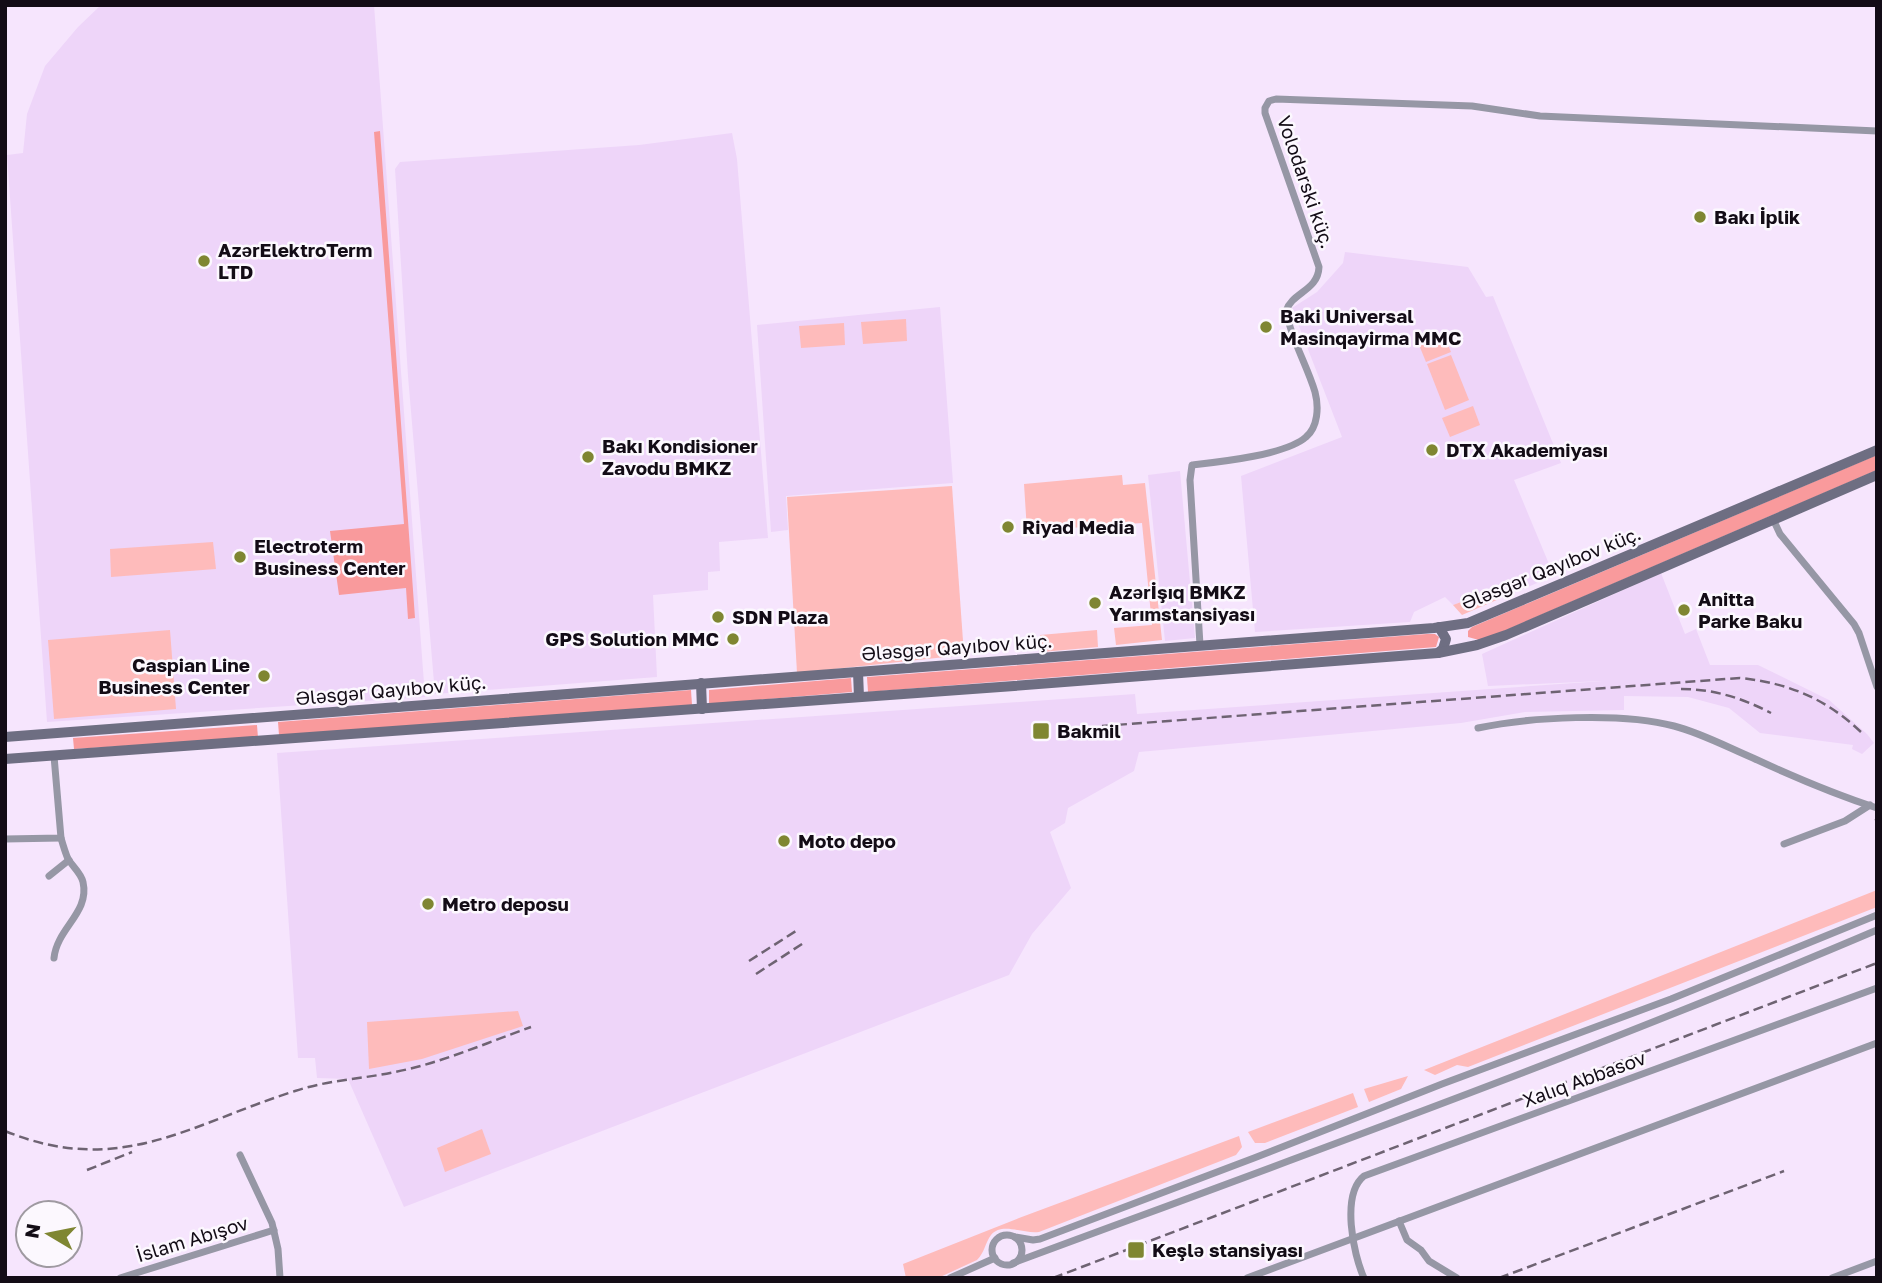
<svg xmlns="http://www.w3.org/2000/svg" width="1882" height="1283" font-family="'Golos Text',sans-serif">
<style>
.built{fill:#eed5f9}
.green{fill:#febbbb}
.forest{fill:#f99a9c}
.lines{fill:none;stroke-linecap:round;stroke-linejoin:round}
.street{stroke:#9697a5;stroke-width:7}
.secondary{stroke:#6e6e82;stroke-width:10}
.rail{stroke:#6e6372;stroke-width:2.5;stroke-dasharray:10 5;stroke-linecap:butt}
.poi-dot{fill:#7f8632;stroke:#fcf8fe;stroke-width:2.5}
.labels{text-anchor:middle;stroke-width:5;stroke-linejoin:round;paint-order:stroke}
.street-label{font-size:19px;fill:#130c16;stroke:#fcf8fe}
.poi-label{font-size:19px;font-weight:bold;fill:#130c16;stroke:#fcf8fe;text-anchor:start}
</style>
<rect width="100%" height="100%" fill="#f6e5fd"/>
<g class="built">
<polygon points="101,5 374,5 425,697 47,722 7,155 23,153 27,114 45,66 78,27"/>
<polygon points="732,133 737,159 768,538 719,542 720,571 708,572 708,590 653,595 657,677 435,694 408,376 395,169 400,162 639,145"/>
<polygon points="1345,252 1468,267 1486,297 1493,296 1561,463 1514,480 1554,576 1499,599 1488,592 1453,605 1445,597 1414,612 1410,622 1255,632 1241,476 1342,437 1292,308 1317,292 1343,263"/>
<polygon points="940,307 953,483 786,496 788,530 771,532 757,325"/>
<polygon points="1180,471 1195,638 1165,641 1148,475"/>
<polygon points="1661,573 1685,634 1696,629 1710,665 1758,665 1829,700 1867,734 1874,743 1862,754 1852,749 1853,745 1760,733 1729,708 1688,697 1624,696 1624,710 1525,712 1461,723 1139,752 1134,771 1068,808 1065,823 1050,832 1071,888 1032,934 1009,975 404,1207 348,1079 317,1078 315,1058 298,1058 277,753 1135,694 1137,714 1603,681 1488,686 1482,654"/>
</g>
<g class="green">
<polygon points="906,319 907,341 863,344 861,322"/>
<polygon points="844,323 845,345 801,348 799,326"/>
<polygon points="1444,335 1451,352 1426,362 1419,345"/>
<polygon points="1451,355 1469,400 1445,410 1427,364"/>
<polygon points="1473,406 1480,425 1450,437 1442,418"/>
<polygon points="1122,475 1123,485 1145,483 1162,640 1116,645 1114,628 1152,625 1142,523 1027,531 1024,484"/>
<polygon points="952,486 964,655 797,673 787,497"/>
<polygon points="213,542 216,569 111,577 110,549"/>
<polygon points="1488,592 1499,599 1462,615 1453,605"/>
<polygon points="170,630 176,709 54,719 48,640"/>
<polygon points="1097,630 1098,647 1042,652 1040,635"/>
<polygon points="1877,890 1877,907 1468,1067 1457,1065 1435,1075 1424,1070"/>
<polygon points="518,1011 523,1026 422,1059 369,1069 367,1022"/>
<polygon points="1408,1076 1401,1089 1369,1102 1364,1089"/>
<polygon points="1353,1093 1358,1107 1265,1143 1255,1143 1248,1132"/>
<polygon points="482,1129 491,1154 445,1172 437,1148"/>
<path d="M1239,1136L1242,1147L1236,1155L1039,1232C1022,1234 1002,1222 991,1235C985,1243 985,1252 977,1260L938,1278H906L903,1264L1019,1218Z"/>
</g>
<g class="forest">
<polygon points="380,131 415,618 408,619 406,588 339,595 330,531 404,524 374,132"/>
<polygon points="1877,455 1877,470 1497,634 1479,640 1468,637 1468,631 1472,627"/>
<polygon points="1427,634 1435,634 1439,637 1436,647 868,692 867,677"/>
<polygon points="851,678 852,692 709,704 709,690"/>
<polygon points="691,690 692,705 279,735 278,722"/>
<polygon points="257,725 258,738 74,749 73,738"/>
</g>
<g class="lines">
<g class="street">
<polyline points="1773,519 1780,534 1854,624 1859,633 1877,687"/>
<path d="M1200,645L1190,480L1192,465C1219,462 1286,455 1306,437C1318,427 1319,407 1315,392C1307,365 1291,339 1286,311C1292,292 1318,291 1319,267L1265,113V108L1269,101L1276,99L1472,106L1540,116L1877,131"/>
<path d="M1478,728C1530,717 1622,712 1674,726C1701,733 1727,747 1753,758C1794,777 1834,794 1877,808"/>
<polyline points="5,839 61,838 54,756"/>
<polyline points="1784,844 1845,821 1870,805"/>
<polyline points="49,876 69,860"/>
<path d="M54,958C57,928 90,913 83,882C81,873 73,867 68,859C65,852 63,845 61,838"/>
<polyline points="240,1155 272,1223 278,1249 280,1278"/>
<polyline points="1399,1221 1407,1240 1421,1250 1429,1261 1457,1278"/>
<circle cx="1007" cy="1250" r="15"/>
<polyline points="1015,1237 1033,1240 1040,1239 1254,1158 1442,1084 1671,999 1877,915"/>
<path d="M1013,1263C1302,1156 1593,1051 1877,930"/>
<polyline points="120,1278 274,1230"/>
<polyline points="950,1278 995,1258"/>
<polyline points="1247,1278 1877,1043"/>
<path d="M1364,1278C1353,1254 1341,1194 1364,1176L1877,988"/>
<polyline points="1832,1278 1877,1261"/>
</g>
<g class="secondary">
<polyline points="1438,653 1443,649 1446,639 1439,627"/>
<polyline points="858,672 859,697"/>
<polyline points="701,683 702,709"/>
<polyline points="5,737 1434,628 1468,623 1877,450"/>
<polyline points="5,759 1014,686 1438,653 1477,645 1506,635 1877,475"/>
</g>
<g class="rail">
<path d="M1681,689C1714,689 1742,698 1771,713"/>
<path d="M1102,726L1740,678C1789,683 1827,699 1863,734"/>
<polyline points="1875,819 1877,820"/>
<polyline points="749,961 799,929"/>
<polyline points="756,974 805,942"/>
<path d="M5,1131C120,1178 190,1124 295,1091C328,1080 362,1079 395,1072C441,1063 486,1043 531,1027"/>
<polyline points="87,1170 132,1152"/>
<polyline points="1053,1278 1877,963"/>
<polyline points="1499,1278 1784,1171"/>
</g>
</g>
<g class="poi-dot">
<circle cx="1700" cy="217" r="7"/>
<circle cx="204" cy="261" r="7"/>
<circle cx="1266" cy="327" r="7"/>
<circle cx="1432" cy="450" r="7"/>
<circle cx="588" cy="457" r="7"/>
<circle cx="1008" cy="527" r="7"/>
<circle cx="240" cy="557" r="7"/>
<circle cx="1095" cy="603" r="7"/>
<circle cx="1684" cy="610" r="7"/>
<circle cx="718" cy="617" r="7"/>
<circle cx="733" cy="639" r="7"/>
<circle cx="264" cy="676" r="7"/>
<rect x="1032" y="722" width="18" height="18" rx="3.5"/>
<circle cx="784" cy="841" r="7"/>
<circle cx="428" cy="904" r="7"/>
<rect x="1127" y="1241" width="18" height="18" rx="3.5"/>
</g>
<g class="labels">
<g class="street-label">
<text transform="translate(1306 182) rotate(71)" y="7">Volodarski küç.</text>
<text transform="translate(1551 568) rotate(-22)" y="7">Ələsgər Qayıbov küç.</text>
<text transform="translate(957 647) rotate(-4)" y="7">Ələsgər Qayıbov küç.</text>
<text transform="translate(391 690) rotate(-5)" y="7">Ələsgər Qayıbov küç.</text>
<text transform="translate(1584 1079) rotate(-20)" y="7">Xalıq Abbasov</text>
<text transform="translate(192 1239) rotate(-17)" y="7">İslam Abışov</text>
</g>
<g class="poi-label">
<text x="1714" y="224">Bakı İplik</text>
<text x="218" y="257">AzərElektroTerm<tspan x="218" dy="22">LTD</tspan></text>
<text x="1280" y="323">Baki Universal<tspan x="1280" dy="22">Masinqayirma MMC</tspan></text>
<text x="602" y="453">Bakı Kondisioner<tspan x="602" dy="22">Zavodu BMKZ</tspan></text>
<text x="1446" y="457">DTX Akademiyası</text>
<text x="1022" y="534">Riyad Media</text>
<text x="254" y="553">Electroterm<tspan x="254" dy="22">Business Center</tspan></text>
<text x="1109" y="599">Azərİşıq BMKZ<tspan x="1109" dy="22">Yarımstansiyası</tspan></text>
<text x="1698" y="606">Anitta<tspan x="1698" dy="22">Parke Baku</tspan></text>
<text x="732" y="624">SDN Plaza</text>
<text x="719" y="646" text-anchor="end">GPS Solution MMC</text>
<text x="250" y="672" text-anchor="end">Caspian Line<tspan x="250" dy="22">Business Center</tspan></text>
<text x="1057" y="738">Bakmil</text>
<text x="798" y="848">Moto depo</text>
<text x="442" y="911">Metro deposu</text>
<text x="1152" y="1257">Keşlə stansiyası</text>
</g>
</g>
<rect width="1882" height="1283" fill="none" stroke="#130c16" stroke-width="14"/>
<g transform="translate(49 1234) rotate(280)"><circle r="33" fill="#fcf8fe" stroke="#9f9aa1" stroke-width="2"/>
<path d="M0-5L12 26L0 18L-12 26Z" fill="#7f8632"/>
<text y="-10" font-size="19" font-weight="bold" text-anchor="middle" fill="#130c16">N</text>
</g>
</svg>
